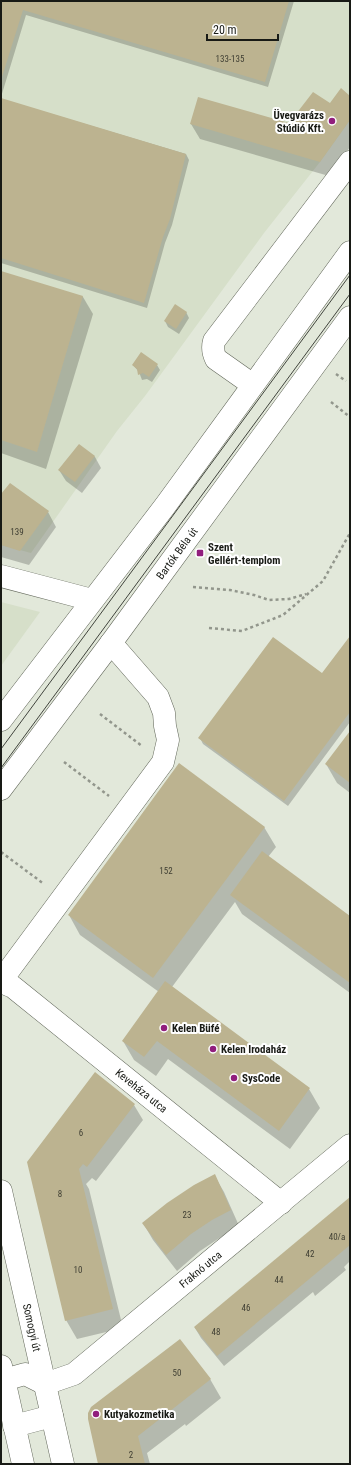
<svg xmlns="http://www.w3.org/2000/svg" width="351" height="1465" font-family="'Roboto Condensed',sans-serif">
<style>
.built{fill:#d6dfc9}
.shadow{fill:#0003}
.building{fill:#bcb390}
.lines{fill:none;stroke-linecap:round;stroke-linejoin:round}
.minor-casing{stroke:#62675a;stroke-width:23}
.path{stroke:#92968c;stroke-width:2.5;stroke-dasharray:3 3;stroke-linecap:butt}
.minor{stroke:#fff;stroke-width:22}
.tram{stroke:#41443d;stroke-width:1}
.poi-dot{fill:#911e7d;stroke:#fff;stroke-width:1.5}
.labels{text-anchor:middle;stroke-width:4;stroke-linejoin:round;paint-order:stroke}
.number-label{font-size:9px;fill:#414034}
.poi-label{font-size:11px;font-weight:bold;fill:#181a15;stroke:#fff;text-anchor:start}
.street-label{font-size:11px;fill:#181a15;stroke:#fff}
</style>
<rect width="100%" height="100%" fill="#e2e8da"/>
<g class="built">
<polygon points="1,1 350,1 350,120 320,162 264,233 145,396 117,431 31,553 1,545"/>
<polygon points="1,602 40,612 1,666"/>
</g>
<g class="shadow">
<polygon points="1,1 294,1 268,87 26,15 1,97"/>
<polygon points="350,97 350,147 329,176 200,139 191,124 289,124 330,104"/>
<polygon points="1,99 186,154 189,160 172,225 165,243 147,308 1,263"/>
<polygon points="1,272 83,297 93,314 46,469 1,453"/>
<polygon points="186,312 189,318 179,334 168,327 165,321"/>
<polygon points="133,365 157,365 160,370 152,382 147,379 142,380 139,372"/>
<polygon points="79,445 95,457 101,468 82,493 66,481 59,470"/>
<polygon points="1,496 48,512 56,527 29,565 1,557"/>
<polygon points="350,637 350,722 288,806 203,744 200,738 322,675"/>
<polygon points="350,733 350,793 337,783 326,764"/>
<polygon points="264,827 276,847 268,857 350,917 350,993 242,914 235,902 172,987 309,1089 320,1108 290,1149 168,1059 156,1076 134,1060 123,1041 159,992 80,935 69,915"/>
<polygon points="134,1105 143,1120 96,1181 92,1178 86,1184 89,1189 123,1328 77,1339 66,1320 28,1163"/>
<polygon points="214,1175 224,1192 240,1228 221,1237 200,1251 177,1271 153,1240 143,1223"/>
<polygon points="350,1198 350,1261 344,1267 346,1270 315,1296 313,1292 224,1366 201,1338 195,1328"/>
<polygon points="210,1379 221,1398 186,1426 185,1424 147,1453 150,1464 99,1464"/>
</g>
<g class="building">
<polygon points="1,1 289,1 265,82 23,10 1,80"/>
<polygon points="341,88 350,96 350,120 320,162 190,124 198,97 289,123 313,92 330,103"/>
<polygon points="1,98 186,154 170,219 163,237 144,303 1,258"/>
<polygon points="1,271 83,296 37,452 1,440"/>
<polygon points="175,304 187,312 176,329 164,321"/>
<polygon points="141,352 158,364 149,377 143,373 138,375 137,369 132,365"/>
<polygon points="79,444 95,456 75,482 58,470"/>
<polygon points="10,483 49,511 20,551 1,545 1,494"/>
<polygon points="350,636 350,712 284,801 198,738 273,637 322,673"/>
<polygon points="350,731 350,783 325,764"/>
<polygon points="179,763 265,827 153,978 68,915"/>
<polygon points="262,851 350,916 350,983 230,895"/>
<polygon points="165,981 310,1088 279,1131 157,1041 144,1057 122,1041"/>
<polygon points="95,1072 135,1104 87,1167 83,1164 79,1169 113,1309 65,1321 27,1162"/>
<polygon points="215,1174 231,1210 212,1220 191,1234 166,1255 142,1223 167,1203 194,1185"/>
<polygon points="350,1197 350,1245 217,1356 194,1327"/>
<polygon points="180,1339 211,1379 138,1436 145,1464 98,1464 88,1419 88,1413 91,1407"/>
</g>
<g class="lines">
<g class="minor-casing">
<g id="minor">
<path d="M253,385L216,359C213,353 212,348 214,341L350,162"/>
<polyline points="1,576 92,600"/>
<polyline points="1,720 165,506 350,252"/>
<path id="s1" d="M1,789L111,643L350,317"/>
<polyline points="1,981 163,762 168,740 165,726 164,713 158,697 111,643"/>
<path id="s2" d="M1,982L13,987L281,1203"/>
<path id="s3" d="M1,1191L63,1464"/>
<polyline points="1,1366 23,1464"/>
<path id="s4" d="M4,1380L25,1374L45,1384L74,1374L350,1145"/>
<polyline points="14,1426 52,1416"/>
</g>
</g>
<g class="path">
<polyline points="336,374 346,381"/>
<polyline points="331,402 350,417"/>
<polyline points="193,587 230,590 254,595 269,600 289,599 306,594"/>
<polyline points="209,628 242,631 283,615 323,581 350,533"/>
<polyline points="100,714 142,746"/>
<polyline points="64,762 109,796"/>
<polyline points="1,852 44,884"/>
</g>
<use href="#minor" class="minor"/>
<g class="tram">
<polyline points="1,749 350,275"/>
<polyline points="1,768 350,294"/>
</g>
</g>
<g class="poi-dot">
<circle cx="332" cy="121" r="4"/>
<rect x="196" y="549" width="8" height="8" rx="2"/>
<circle cx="164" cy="1028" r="4"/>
<circle cx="213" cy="1049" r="4"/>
<circle cx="234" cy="1078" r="4"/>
<circle cx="96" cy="1414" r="4"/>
</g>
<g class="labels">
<g class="number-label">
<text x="230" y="62">133-135</text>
<text x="17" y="535">139</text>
<text x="166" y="874">152</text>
<text x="81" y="1136">6</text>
<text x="60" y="1197">8</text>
<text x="187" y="1218">23</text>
<text x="337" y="1240">40/a</text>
<text x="310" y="1257">42</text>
<text x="78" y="1273">10</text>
<text x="279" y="1283">44</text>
<text x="246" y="1311">46</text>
<text x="216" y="1335">48</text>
<text x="177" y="1376">50</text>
<text x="131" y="1458">2</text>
</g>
<g class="poi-label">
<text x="324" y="119" text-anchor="end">Üvegvarázs<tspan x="324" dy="13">Stúdió Kft.</tspan></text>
<text x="208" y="551">Szent<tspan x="208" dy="13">Gellért-templom</tspan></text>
<text x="172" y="1032">Kelen Büfé</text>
<text x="221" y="1053">Kelen Irodaház</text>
<text x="242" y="1082">SysCode</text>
<text x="104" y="1418">Kutyakozmetika</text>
</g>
<g class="street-label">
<text dy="4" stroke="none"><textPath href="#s1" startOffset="294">Bartók Béla út</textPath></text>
<text dy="4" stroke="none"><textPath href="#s2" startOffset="178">Keveháza utca</textPath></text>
<text dy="4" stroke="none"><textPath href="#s4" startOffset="239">Fraknó utca</textPath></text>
<text dy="4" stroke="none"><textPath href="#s3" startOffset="140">Somogyi út</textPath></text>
</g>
</g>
<rect width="351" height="1465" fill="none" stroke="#181a15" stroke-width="4"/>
<path d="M207 34v6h71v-6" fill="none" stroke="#181a15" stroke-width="2"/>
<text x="213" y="34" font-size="12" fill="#181a15" stroke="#ffffff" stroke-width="3" paint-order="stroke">20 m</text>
</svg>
